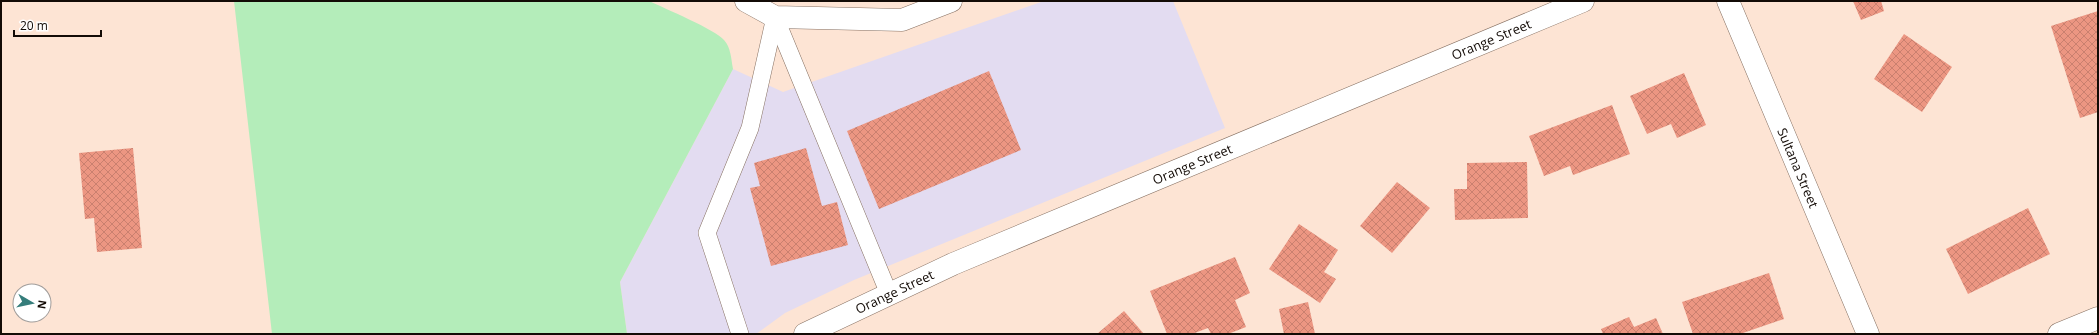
<svg xmlns="http://www.w3.org/2000/svg" width="2099" height="335" font-family="'Open Sans',sans-serif">
<style>
.commercial{fill:#e3dcf1}
.grass{fill:#b4edba}
.building{fill:url(#building-cross-hatch)}
.lines{fill:none;stroke-linecap:round;stroke-linejoin:round}
.lane-casing{stroke:#877163;stroke-width:18}
.street-casing{stroke:#877163;stroke-width:23}
.secondary-casing{stroke:#877163;stroke-width:23}
.lane{stroke:#fff;stroke-width:17}
.street{stroke:#fff;stroke-width:22}
.secondary{stroke:#fff;stroke-width:22}
.labels{text-anchor:middle;stroke-width:3.5;stroke-linejoin:round;paint-order:stroke}
.street-label{font-size:13px;fill:#130b06;stroke:#fff}
</style>
<defs>
<pattern id="building-cross-hatch" width="8" height="8" patternUnits="userSpaceOnUse"><rect width="8" height="8" fill="#ec9682"/><path d="M0 0l8 8M0 8l8-8" fill="none" stroke="#ca806f"/></pattern>
</defs>
<rect width="100%" height="100%" fill="#fde4d4"/>
<polygon class="commercial" points="1044,1 1173,1 1225,128 854,280 785,313 756,334 627,334 620,282 733,69 783,92"/>
<path class="grass" d="M234,1H649C664,8 716,30 724,40C731,48 731,58 733,69L620,282L627,334H272Z"/>
<g class="building">
<polygon points="1853,1 1881,1 1884,11 1861,20"/>
<polygon points="2098,11 2098,112 2080,118 2051,26"/>
<polygon points="1904,34 1952,67 1922,112 1874,79"/>
<polygon points="989,71 1021,150 879,209 847,131"/>
<polygon points="1684,73 1706,125 1677,138 1671,124 1647,134 1630,96"/>
<polygon points="1612,105 1630,154 1573,175 1570,166 1544,176 1529,136"/>
<polygon points="133,148 142,248 97,252 94,218 85,219 79,153"/>
<polygon points="806,148 822,206 837,202 848,245 771,266 750,188 760,186 754,163"/>
<polygon points="1527,162 1528,218 1455,220 1454,189 1467,189 1467,163"/>
<polygon points="1397,182 1430,208 1392,253 1360,226"/>
<polygon points="2028,208 2050,254 1968,294 1946,249"/>
<polygon points="1299,224 1338,250 1324,272 1336,279 1320,303 1269,269"/>
<polygon points="1235,257 1250,293 1235,300 1246,327 1228,334 1211,334 1208,328 1192,334 1167,334 1150,291"/>
<polygon points="1769,273 1784,319 1740,334 1693,334 1682,302"/>
<polygon points="1308,302 1315,334 1284,334 1279,309"/>
<polygon points="1124,311 1144,334 1097,334"/>
<polygon points="1629,317 1634,327 1656,318 1663,334 1603,334 1601,329"/>
</g>
<g class="lines">
<g class="lane-casing">
<g id="lane">
<polyline points="775,17 889,294"/>
<polyline points="740,334 707,233 750,128 775,17"/>
</g>
</g>
<g class="street-casing">
<g id="street">
<polyline points="746,1 775,17 902,20 951,1"/>
<path id="s1" d="M805,334L953,264L1583,1"/>
<polyline points="2059,334 2098,318"/>
</g>
</g>
<g class="secondary-casing">
<g id="secondary">
<path id="s2" d="M1728,1L1868,334"/>
</g>
</g>
<use href="#lane" class="lane"/>
<use href="#street" class="street"/>
<use href="#secondary" class="secondary"/>
</g>
<g class="labels">
<g class="street-label">
<text dy="5" stroke="none"><textPath href="#s1" startOffset="747">Orange Street</textPath></text>
<text dy="5" stroke="none"><textPath href="#s1" startOffset="423">Orange Street</textPath></text>
<text dy="5" stroke="none"><textPath href="#s2" startOffset="181">Sultana Street</textPath></text>
<text dy="5" stroke="none"><textPath href="#s1" startOffset="99">Orange Street</textPath></text>
</g>
</g>
<rect width="2099" height="335" fill="none" stroke="#130b06" stroke-width="4"/>
<g transform="translate(32 303) rotate(99)"><circle r="19" fill="#ffffff" stroke="#a19d9b"/>
<path d="M0-3L7 15L0 10L-7 15Z" fill="#357d7b"/>
<text y="-6" font-size="11" font-weight="bold" text-anchor="middle" fill="#130b06">N</text>
</g>
<path d="M14 30v6h87v-6" fill="none" stroke="#130b06" stroke-width="2"/>
<text x="20" y="30" font-size="12" fill="#130b06" stroke="#ffffff" stroke-width="3" paint-order="stroke">20 m</text>
</svg>
